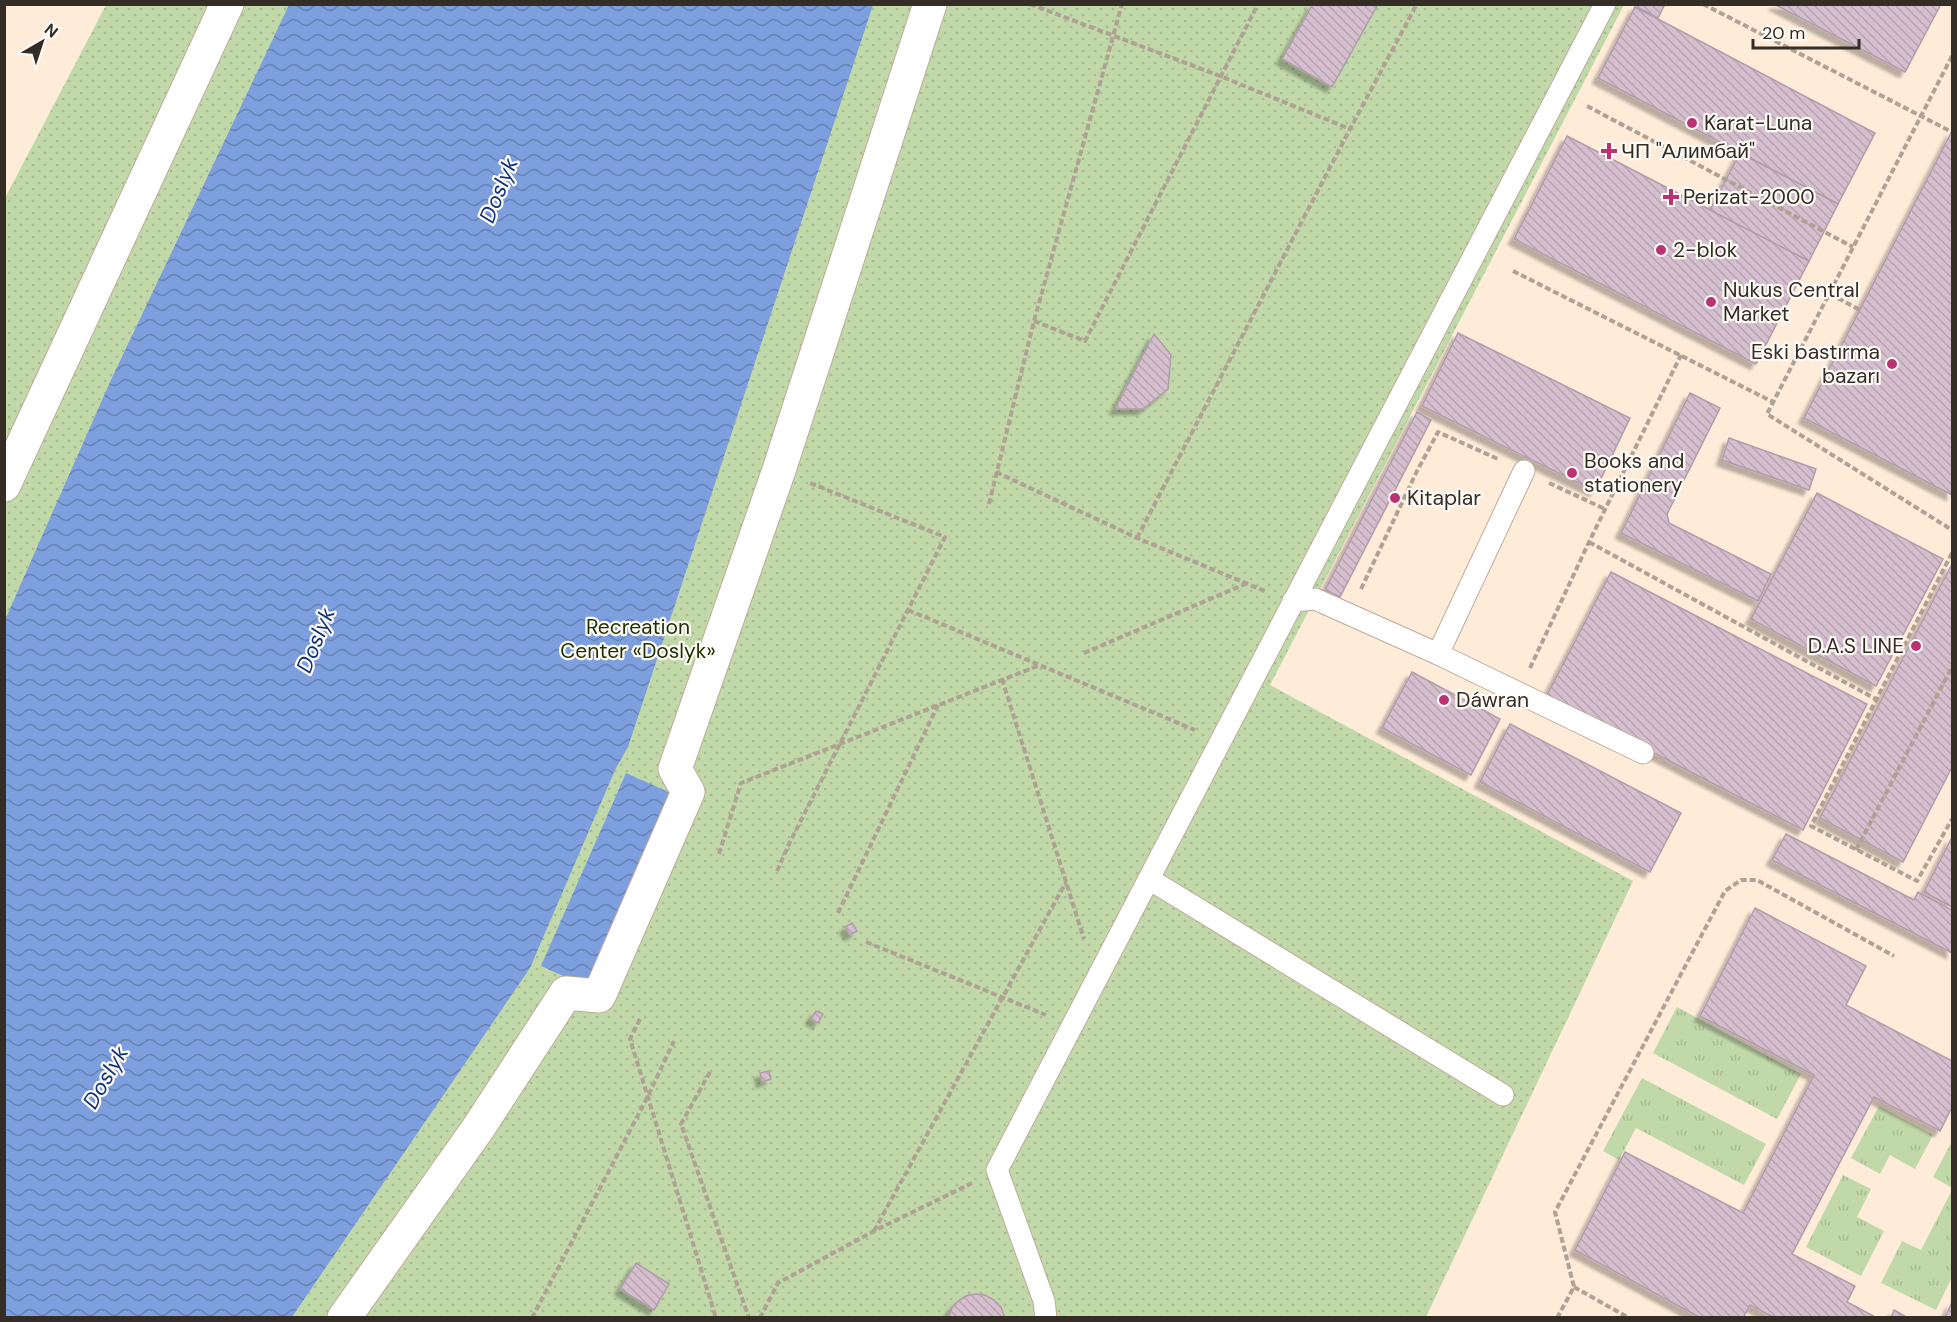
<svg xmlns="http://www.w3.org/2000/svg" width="1957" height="1322" font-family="'DM Sans',sans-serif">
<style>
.grass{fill:url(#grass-tufts)}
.park{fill:url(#park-dots)}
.water{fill:url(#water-waves)}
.building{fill:url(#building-back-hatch);stroke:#b19cab;stroke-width:1.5;filter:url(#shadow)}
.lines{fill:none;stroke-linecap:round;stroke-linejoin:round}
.lane-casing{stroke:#beab9a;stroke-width:23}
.street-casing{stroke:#beab9a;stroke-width:35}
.path{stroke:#afa193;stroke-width:4;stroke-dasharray:6 3;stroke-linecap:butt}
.lane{stroke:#fff;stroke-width:21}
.street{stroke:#fff;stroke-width:33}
.poi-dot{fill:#ba3271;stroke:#fffbf7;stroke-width:2}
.labels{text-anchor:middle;stroke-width:4.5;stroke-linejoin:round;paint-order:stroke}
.poi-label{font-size:21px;fill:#342d26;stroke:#fffbf7;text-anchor:start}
.park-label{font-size:21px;fill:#1d3100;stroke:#fffbf7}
.water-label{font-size:22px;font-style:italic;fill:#0f347c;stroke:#fffbf7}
</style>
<defs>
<pattern id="grass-tufts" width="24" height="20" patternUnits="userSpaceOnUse" patternTransform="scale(1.5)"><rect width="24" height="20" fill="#c1d9a9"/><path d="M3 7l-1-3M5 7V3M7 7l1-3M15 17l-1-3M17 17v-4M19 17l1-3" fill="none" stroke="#a6bb91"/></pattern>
<pattern id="park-dots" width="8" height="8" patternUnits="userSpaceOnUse" patternTransform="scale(1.5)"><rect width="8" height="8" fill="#c1d9a9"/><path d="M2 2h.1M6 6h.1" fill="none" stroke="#a6bb91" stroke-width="1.8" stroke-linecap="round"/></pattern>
<pattern id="water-waves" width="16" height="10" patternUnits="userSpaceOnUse" patternTransform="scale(1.5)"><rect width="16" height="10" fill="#7d9fde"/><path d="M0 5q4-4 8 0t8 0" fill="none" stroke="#6782b4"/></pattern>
<pattern id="building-back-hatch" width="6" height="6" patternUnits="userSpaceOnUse" patternTransform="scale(1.5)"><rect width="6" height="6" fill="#d5bfce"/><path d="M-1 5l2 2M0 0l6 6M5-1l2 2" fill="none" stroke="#b7a4b1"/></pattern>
<filter id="shadow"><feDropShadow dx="-5.5" dy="5.5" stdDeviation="1.5" flood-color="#0004"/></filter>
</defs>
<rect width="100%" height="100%" fill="#feebd8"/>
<g class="grass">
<polygon points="1677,1007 1801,1074 1777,1119 1653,1053"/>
<polygon points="1642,1078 1766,1144 1744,1185 1636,1128 1619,1160 1603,1151"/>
<polygon points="1879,1106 1933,1135 1915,1169 1890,1155 1880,1174 1851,1158"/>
<polygon points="1951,1143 1952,1144 1952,1188 1933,1177"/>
<polygon points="1843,1175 1871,1189 1857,1217 1884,1231 1861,1276 1806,1247"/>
<polygon points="1952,1190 1952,1277 1936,1310 1881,1283 1902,1241 1921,1250"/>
</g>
<polygon class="park" points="106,5 1624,5 1270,685 1633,881 1426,1317 5,1317 4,200"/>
<g class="water">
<polygon points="289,5 873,5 628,747 615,770 530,968 292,1317 5,1317 5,620 110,382"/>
<polygon points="626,773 673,794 588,987 541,966"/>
</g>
<g class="building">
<polygon points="1313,4 1378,4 1332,87 1282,59"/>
<polygon points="1639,4 1665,4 1658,18 1637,7"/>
<polygon points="1774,4 1941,4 1905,72"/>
<polygon points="1635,7 1875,133 1838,204 1598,78"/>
<polygon points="1952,131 1952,495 1804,418"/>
<polygon points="1567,136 1809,261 1756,364 1514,239"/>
<polygon points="1740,153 1838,204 1809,261 1710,210"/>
<polygon points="1458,333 1630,418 1595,491 1422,406"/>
<polygon points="1154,334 1171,355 1168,389 1143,409 1115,409"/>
<polygon points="1690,393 1720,408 1667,514 1669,523 1771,574 1758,601 1621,533"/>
<polygon points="1417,412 1431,420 1340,597 1325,590"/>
<polygon points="1729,438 1816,469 1809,490 1722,460"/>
<polygon points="1817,493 1943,559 1876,686 1751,619"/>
<polygon points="1952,564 1952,767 1903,862 1820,818"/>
<polygon points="1611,572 1867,704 1803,830 1546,697"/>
<polygon points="1412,672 1500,719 1471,775 1382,728"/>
<polygon points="1510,724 1681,813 1650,872 1480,782"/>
<polygon points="1786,834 1914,900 1918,892 1952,910 1952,953 1772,860"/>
<polygon points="1952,837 1952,907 1924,892"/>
<polygon points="1755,908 1866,966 1846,1005 1952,1061 1952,1107 1940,1131 1874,1097 1792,1254 1855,1286 1847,1302 1877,1318 1775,1318 1750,1305 1743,1318 1701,1318 1575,1250 1625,1152 1743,1213 1814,1075 1700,1016"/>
<polygon points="852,923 857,931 850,935 845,927"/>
<polygon points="816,1011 823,1014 818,1023 811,1019"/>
<polygon points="769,1071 771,1079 762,1082 760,1073"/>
<polygon points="636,1263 669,1284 654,1310 620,1289"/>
<polygon points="976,1294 985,1295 994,1300 1001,1307 1005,1318 948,1318 952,1308 958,1301 966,1296"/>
<polygon points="1952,1302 1952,1318 1945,1318"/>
<polygon points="1894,1310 1908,1318 1891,1318"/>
</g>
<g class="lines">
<g class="lane-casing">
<g id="lane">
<polyline points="1293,601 1315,599 1438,654 1524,471"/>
<polyline points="1438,654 1643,753"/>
<polyline points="1149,879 1503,1095"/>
<polyline points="1046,1318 1044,1301 997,1170 1605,4"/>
</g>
</g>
<g class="street-casing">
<g id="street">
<polyline points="4,485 227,4"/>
<polyline points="344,1318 479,1127 566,993 599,996 688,792 675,769 779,470 930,4"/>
</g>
</g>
<g class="path">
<polyline points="1030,4 1220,76 1350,129"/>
<polyline points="1703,4 1952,132"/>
<polyline points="1952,56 1767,414 1952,530"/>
<polyline points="1587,106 1853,247"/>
<polyline points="1513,271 1773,402"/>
<polyline points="1830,294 1860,310"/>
<polyline points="1034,321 1085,341 1258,4"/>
<polyline points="996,472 1137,538 1267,592"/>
<polyline points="1549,483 1605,509"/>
<polyline points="989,504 1034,321 1122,4"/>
<polyline points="1137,538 1350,129 1417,4"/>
<polyline points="1589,542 1881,702"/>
<polyline points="1952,553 1811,826 1917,881 1952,819"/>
<polyline points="1361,589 1417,471 1438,432 1498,459"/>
<polyline points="908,610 1195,730"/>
<polyline points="1084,653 1245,584"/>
<polyline points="1530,668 1589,542 1681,355"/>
<polyline points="1002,679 1084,939"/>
<polyline points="1856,850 1952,667"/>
<polyline points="719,854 741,783 1040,665"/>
<polyline points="777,871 789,844 945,537 810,483"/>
<polyline points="838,913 938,705"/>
<polyline points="866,942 1046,1015"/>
<polyline points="640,1019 630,1039 716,1318"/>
<polyline points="710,1072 681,1124 749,1318"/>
<polyline points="874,1231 1066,882"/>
<polyline points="1574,1287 1629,1318"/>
<polyline points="532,1318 647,1098 674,1041"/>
<polyline points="760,1318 778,1283 874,1231 972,1183"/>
<polyline points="1557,1318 1574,1287 1555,1212 1725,891 1741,880 1757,880 1894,956"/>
</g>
<use href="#lane" class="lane"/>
<use href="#street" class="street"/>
</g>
<g class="poi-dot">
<circle cx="1692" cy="123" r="6"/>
<path d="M1606 142h6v6h6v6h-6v6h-6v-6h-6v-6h6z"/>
<path d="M1668 188h6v6h6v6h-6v6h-6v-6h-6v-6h6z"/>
<circle cx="1661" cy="250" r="6"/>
<circle cx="1711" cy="302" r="6"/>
<circle cx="1892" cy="364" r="6"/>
<circle cx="1572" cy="473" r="6"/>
<circle cx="1395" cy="498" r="6"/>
<circle cx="1916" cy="646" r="6"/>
<circle cx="1444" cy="700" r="6"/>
</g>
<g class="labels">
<g class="poi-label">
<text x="1704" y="130">Karat-Luna</text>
<text x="1621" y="158">ЧП "Алимбай"</text>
<text x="1683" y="204">Perizat-2000</text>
<text x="1673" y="257">2-blok</text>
<text x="1723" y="297">Nukus Central<tspan x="1723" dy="24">Market</tspan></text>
<text x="1880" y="359" text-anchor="end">Eski bastırma<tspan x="1880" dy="24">bazarı</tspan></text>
<text x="1584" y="468">Books and<tspan x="1584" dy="24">stationery</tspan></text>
<text x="1407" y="505">Kitaplar</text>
<text x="1904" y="653" text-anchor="end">D.A.S LINE</text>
<text x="1456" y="707">Dáwran</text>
</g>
<g class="park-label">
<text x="638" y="634">Recreation<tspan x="638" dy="24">Center «Doslyk»</tspan></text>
</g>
<g class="water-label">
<text transform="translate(498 190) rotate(-68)" y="8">Doslyk</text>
<text transform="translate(315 640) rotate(-68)" y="8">Doslyk</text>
<text transform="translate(105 1077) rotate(-60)" y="8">Doslyk</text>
</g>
</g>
<rect width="1957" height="1322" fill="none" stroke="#342d26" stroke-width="12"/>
<g transform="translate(42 42) rotate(39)" stroke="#fffbf7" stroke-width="4.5" paint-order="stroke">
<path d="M0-4.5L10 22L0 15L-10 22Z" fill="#342d26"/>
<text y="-9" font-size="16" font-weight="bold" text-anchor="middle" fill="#342d26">N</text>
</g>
<path d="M1753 39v9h106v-9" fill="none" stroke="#342d26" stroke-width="3"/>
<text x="1762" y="39" font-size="18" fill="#342d26" stroke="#fffbf7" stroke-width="4.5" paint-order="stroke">20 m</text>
</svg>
